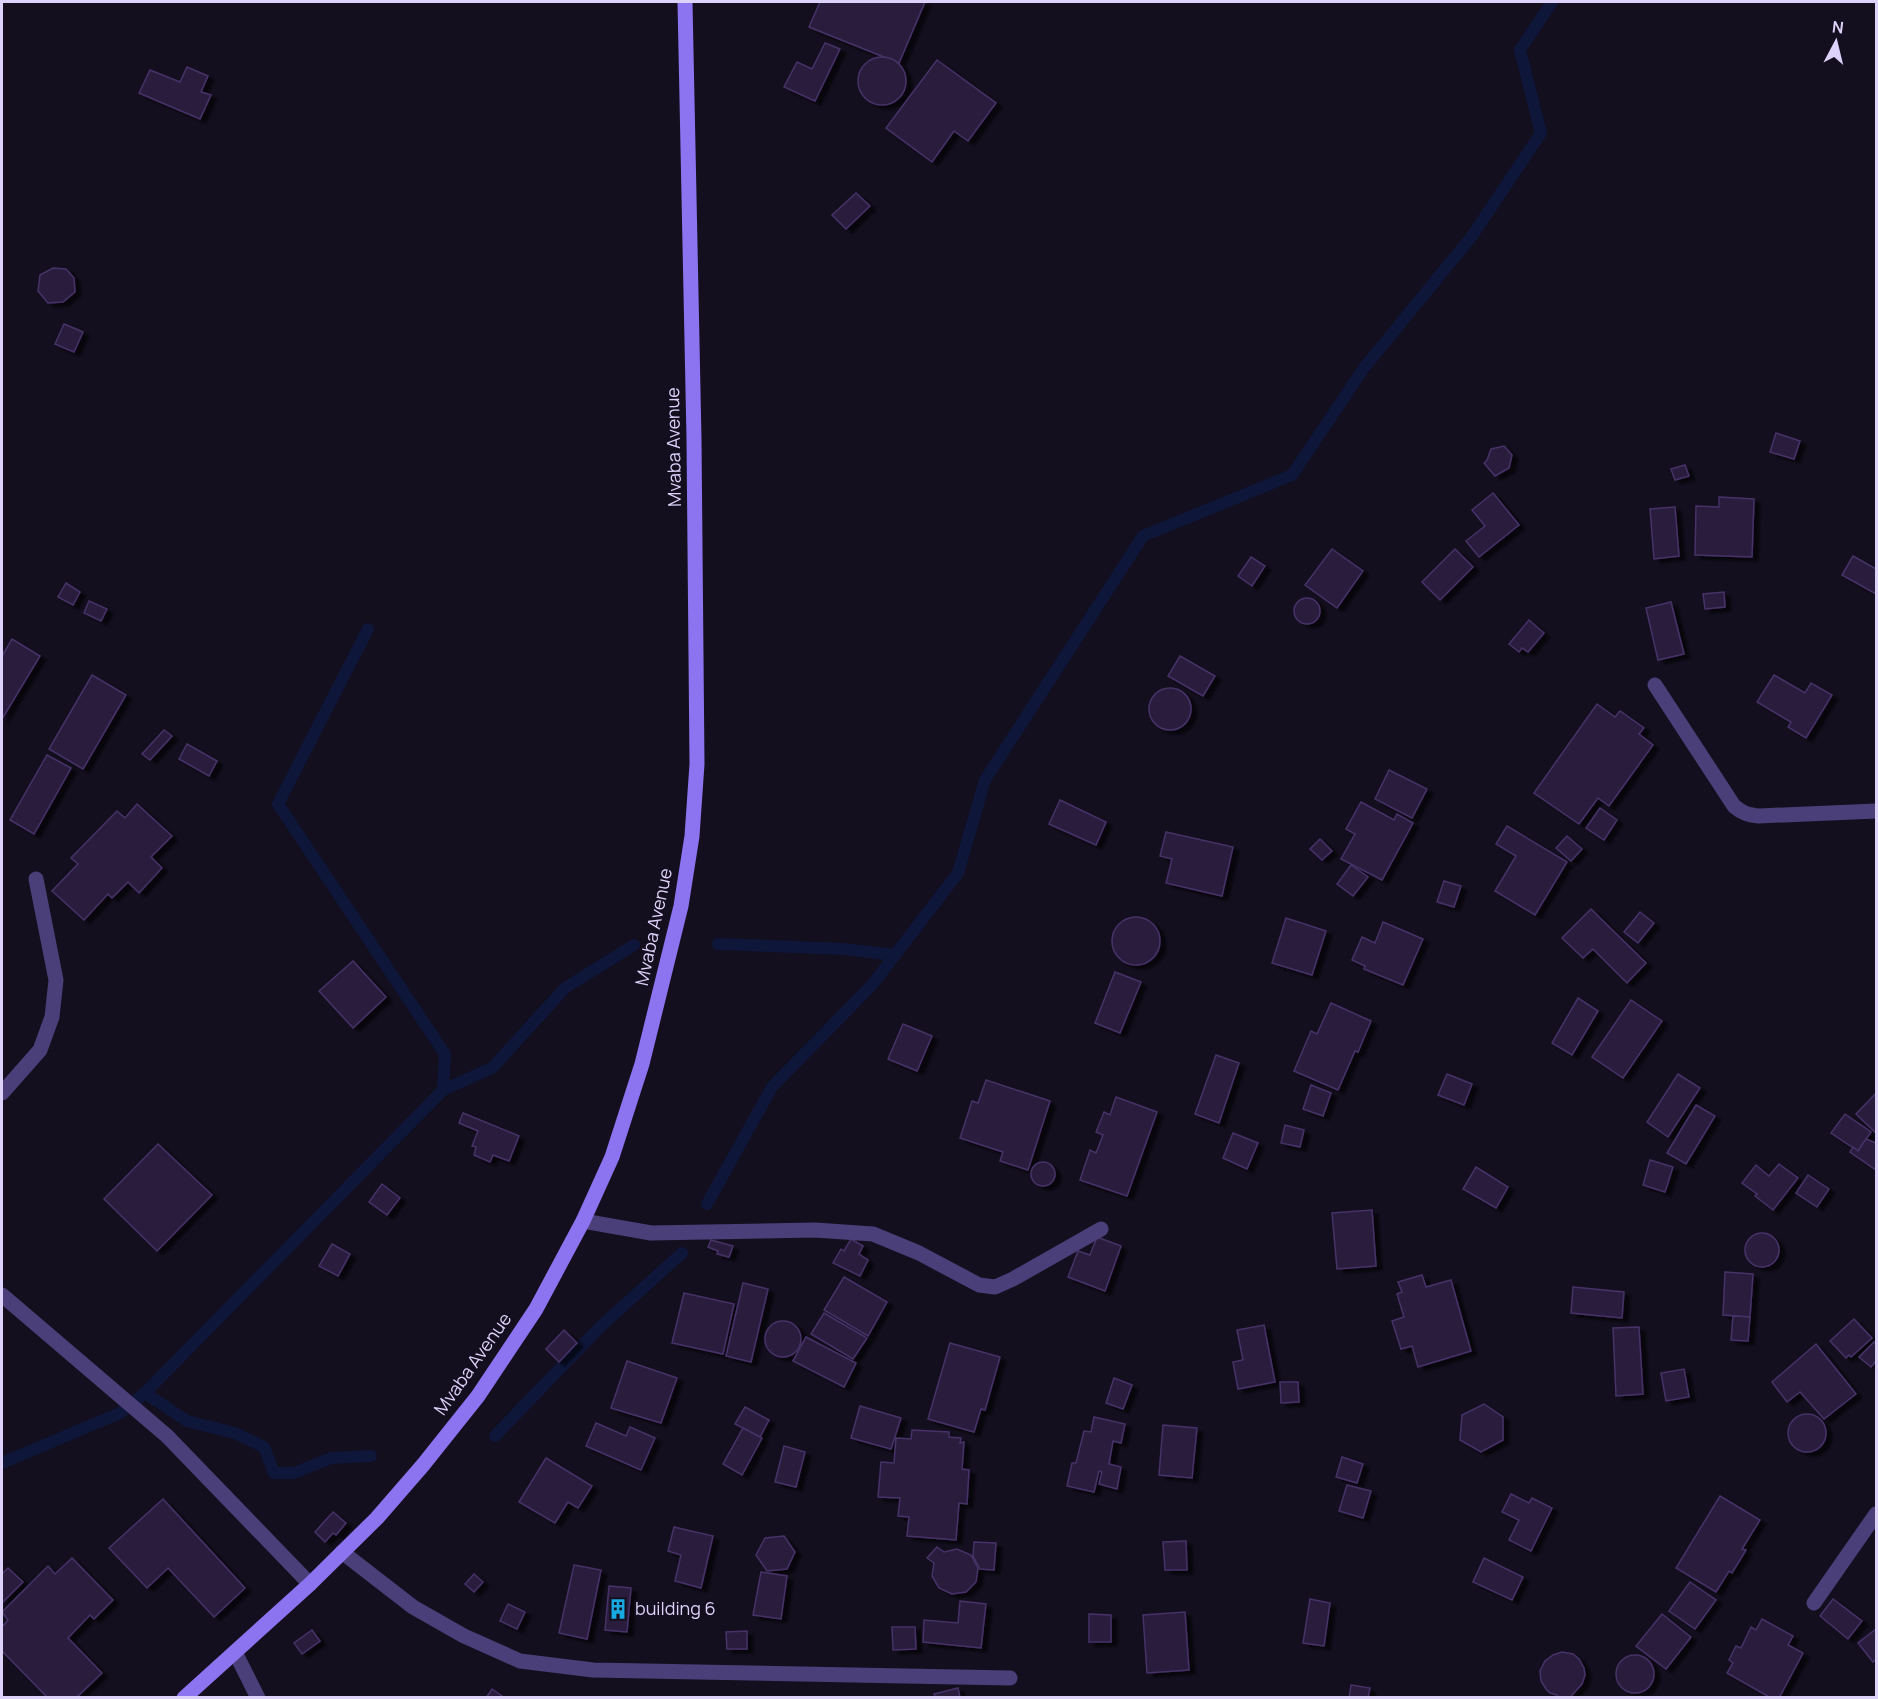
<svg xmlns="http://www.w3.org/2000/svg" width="1878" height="1699" font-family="Manrope,sans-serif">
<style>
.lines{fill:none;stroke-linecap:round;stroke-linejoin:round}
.stream{stroke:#0e1639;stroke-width:12}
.building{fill:#291d3e;stroke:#463267;stroke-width:1.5;filter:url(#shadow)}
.lane{stroke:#4b3f79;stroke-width:15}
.street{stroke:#4b3f79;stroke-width:15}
.secondary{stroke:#8c73f0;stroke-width:15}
.labels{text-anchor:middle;stroke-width:4.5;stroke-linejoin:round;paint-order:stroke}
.street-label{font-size:18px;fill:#ddd2fa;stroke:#140f1f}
.poi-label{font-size:18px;fill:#ddd2fa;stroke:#140f1f;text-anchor:start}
</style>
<defs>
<filter id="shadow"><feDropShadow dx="6" dy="4" stdDeviation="1.5" flood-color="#0009"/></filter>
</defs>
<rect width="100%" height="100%" fill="#140f1f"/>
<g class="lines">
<g class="stream">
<polyline points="718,944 844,949 895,955"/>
<polyline points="443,1090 492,1068 565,988 634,945"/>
<polyline points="707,1204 772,1087 872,985 958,873 985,780 1143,536 1292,475 1364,368 1472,236 1541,133 1520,50 1552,2"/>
<polyline points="145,1393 187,1421 235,1433 264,1447 274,1473 294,1473 331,1458 371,1456"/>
<polyline points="495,1436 600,1327 682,1253"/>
<polyline points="2,1463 120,1413 145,1393 443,1090 445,1054 278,804 368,629"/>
</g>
</g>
<g class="building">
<polygon points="820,2 925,2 899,63 809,27"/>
<polygon points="825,43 840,49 815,101 784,87 797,62 812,69"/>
<circle cx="882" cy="81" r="24"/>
<polygon points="937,60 996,103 968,141 954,131 932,162 886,128"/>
<polygon points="187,67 208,76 201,92 211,95 200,119 139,93 150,70 180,82"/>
<polygon points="856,193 870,206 846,229 832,215"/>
<polygon points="53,268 66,269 74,278 75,292 63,302 48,303 38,291 40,275"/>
<polygon points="64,324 83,332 74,352 55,344"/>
<polygon points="1776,433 1800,441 1794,459 1770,452"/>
<polygon points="1504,446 1512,455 1509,468 1495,476 1484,463 1487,460 1491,449"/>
<polygon points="1685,465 1689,476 1675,480 1671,469"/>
<polygon points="1493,493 1519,525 1479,557 1466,541 1485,526 1472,510"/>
<polygon points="1719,497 1754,499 1752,557 1695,555 1696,506 1719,507"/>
<polygon points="1675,507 1679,556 1654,559 1650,509"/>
<polygon points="1332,549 1363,571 1337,608 1305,585"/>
<polygon points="1455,549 1473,567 1440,600 1422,582"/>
<polygon points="1853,556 1876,569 1876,594 1842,575"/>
<polygon points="1251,557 1265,566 1252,586 1238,576"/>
<polygon points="66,583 80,592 73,605 58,597"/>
<polygon points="1724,592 1725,607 1705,609 1703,594"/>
<circle cx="1307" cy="611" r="13"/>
<polygon points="89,601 107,609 101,621 84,613"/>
<polygon points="1671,602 1684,654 1658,660 1646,608"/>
<polygon points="1529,620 1544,633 1528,652 1522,648 1519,652 1509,644"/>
<polygon points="12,639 40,656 2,719 2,656"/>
<polygon points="1180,656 1215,676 1203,696 1168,676"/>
<polygon points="92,675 126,695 83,769 49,749"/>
<polygon points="1774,675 1805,693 1811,683 1832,695 1806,738 1788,727 1791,722 1757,702"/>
<circle cx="1170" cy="709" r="21"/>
<polygon points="1597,704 1615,717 1620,711 1644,728 1639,734 1653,745 1609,806 1598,798 1579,824 1534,793"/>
<polygon points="164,730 172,736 150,760 142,754"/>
<polygon points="187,744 217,761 209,776 179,759"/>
<polygon points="47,755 71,768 34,834 10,820"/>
<polygon points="1389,770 1427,789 1412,818 1375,799"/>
<polygon points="1060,800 1106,822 1096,845 1049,824"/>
<polygon points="1361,802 1394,820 1397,814 1413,823 1382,880 1341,859 1355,834 1346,829"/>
<polygon points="137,804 172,836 151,857 162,868 139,893 128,882 112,898 108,894 84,920 52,891 78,864 71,858 117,811 125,818"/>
<polygon points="1600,808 1617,820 1604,840 1586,828"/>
<polygon points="1507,826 1567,862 1535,915 1495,891 1516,856 1496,844"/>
<polygon points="1166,832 1233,847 1222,896 1166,883 1172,859 1160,856"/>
<polygon points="1567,836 1582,849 1571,861 1556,848"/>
<polygon points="1320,839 1332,851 1322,860 1310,849"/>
<polygon points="1351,865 1368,877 1353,896 1337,884"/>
<polygon points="1444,881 1461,886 1454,907 1437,902"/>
<polygon points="1591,909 1646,963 1627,983 1593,949 1583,958 1562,938"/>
<polygon points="1640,912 1654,923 1638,943 1624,932"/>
<circle cx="1136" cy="941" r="24"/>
<polygon points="1286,918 1326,931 1312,975 1272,963"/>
<polygon points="1383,922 1423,939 1403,985 1364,969 1365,966 1352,960 1362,937 1375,943"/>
<polygon points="353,961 386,997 353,1028 319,991"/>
<polygon points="1115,972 1141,982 1120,1033 1095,1023"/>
<polygon points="1578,998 1598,1011 1572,1055 1552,1043"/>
<polygon points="1631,1000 1662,1021 1623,1078 1592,1057"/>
<polygon points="1331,1003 1371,1021 1358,1052 1355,1051 1338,1090 1294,1071 1311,1031 1317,1034"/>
<polygon points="903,1024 932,1036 917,1071 888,1059"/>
<polygon points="1216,1055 1239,1063 1219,1123 1195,1114"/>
<polygon points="1447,1074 1472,1084 1464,1105 1438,1095"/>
<polygon points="1678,1074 1700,1088 1668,1137 1647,1122"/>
<polygon points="986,1080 1050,1101 1028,1170 1000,1161 1003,1152 960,1138 972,1101 978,1103"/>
<polygon points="1311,1085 1331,1093 1323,1116 1303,1109"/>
<polygon points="1876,1093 1876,1133 1856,1114"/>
<polygon points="1116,1097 1157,1112 1127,1196 1080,1180 1090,1150 1096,1153 1103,1135 1096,1132 1104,1112 1110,1115"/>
<polygon points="1696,1105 1715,1116 1686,1164 1667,1153"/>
<polygon points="463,1113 519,1136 509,1161 493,1155 490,1162 474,1155 476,1147 472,1146 478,1131 459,1123"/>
<polygon points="1845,1114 1871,1132 1858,1151 1831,1133"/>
<polygon points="1285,1125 1304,1130 1300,1147 1281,1143"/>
<polygon points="1233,1133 1258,1143 1247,1169 1223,1158"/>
<polygon points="1866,1139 1876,1143 1876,1170 1850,1152 1853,1147 1858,1151"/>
<polygon points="158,1144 212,1195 157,1251 104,1199"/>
<polygon points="1650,1160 1673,1167 1665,1192 1643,1185"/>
<circle cx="1043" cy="1174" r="12"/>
<polygon points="1779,1164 1798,1178 1773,1210 1755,1196 1757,1194 1742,1183 1756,1165 1769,1176"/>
<polygon points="1476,1167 1508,1187 1496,1208 1463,1189"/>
<polygon points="1808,1175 1829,1189 1817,1207 1796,1193"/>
<polygon points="382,1184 400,1198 387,1215 369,1202"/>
<polygon points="1372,1210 1376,1266 1337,1269 1332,1213"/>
<circle cx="1762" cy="1250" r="17"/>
<polygon points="1097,1237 1121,1246 1105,1291 1068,1277 1078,1251 1090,1255"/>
<polygon points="851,1239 863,1246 859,1254 868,1260 860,1276 833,1263 841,1249 844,1251"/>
<polygon points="711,1240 733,1246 729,1257 717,1254 718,1251 708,1247"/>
<polygon points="332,1244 350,1254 338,1276 319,1266"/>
<polygon points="1725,1272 1753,1274 1750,1317 1723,1315"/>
<polygon points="1422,1275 1426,1287 1451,1280 1471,1351 1418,1367 1412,1346 1401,1349 1392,1321 1404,1317 1397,1294 1402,1292 1398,1282"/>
<polygon points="844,1277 887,1302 868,1336 824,1310"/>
<polygon points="743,1283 768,1289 751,1362 726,1356"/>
<polygon points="1573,1287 1624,1292 1622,1318 1571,1313"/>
<polygon points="684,1293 734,1304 723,1354 672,1343"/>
<polygon points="824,1313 867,1338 853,1359 811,1334"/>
<polygon points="1733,1316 1750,1317 1748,1341 1731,1340"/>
<polygon points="1854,1319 1872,1338 1851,1357 1849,1355 1846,1358 1830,1341"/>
<circle cx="783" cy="1339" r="18"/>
<polygon points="1264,1325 1275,1382 1238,1389 1233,1362 1243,1360 1237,1330"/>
<polygon points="1639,1327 1643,1394 1616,1396 1613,1328"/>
<polygon points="564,1330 577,1343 559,1362 546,1349"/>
<polygon points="806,1337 856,1363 844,1387 793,1361"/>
<polygon points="1874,1342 1876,1344 1876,1361 1871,1367 1859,1357"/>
<polygon points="950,1343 1000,1357 985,1410 981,1409 974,1432 928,1419"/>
<polygon points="1816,1344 1856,1394 1824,1419 1800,1392 1787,1402 1772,1382"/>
<polygon points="627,1361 677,1378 661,1423 611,1408"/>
<polygon points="1684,1369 1689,1397 1666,1401 1661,1373"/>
<polygon points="1114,1378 1132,1385 1123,1409 1106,1403"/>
<polygon points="1280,1382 1298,1382 1299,1402 1281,1403"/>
<polygon points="1484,1404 1503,1417 1503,1440 1481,1452 1460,1440 1462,1415"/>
<polygon points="860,1406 901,1418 891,1449 851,1438"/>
<polygon points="745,1407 769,1420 760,1437 735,1424"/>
<circle cx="1807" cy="1433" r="19"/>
<polygon points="1094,1417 1125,1424 1121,1443 1113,1441 1109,1464 1121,1467 1117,1489 1099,1484 1102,1472 1099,1471 1094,1492 1067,1486 1072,1463 1076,1463 1084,1431 1091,1432"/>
<polygon points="596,1423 626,1436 630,1427 655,1438 641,1470 586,1446"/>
<polygon points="1163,1425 1197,1428 1192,1478 1159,1475"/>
<polygon points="743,1428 762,1438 742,1475 723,1464"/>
<polygon points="912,1430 949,1432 949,1437 961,1438 960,1443 964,1442 962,1469 969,1470 967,1504 959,1503 956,1540 907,1536 909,1517 898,1516 900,1498 878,1497 881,1462 894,1463 896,1438 911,1439"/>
<polygon points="784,1446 805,1452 796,1487 775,1482"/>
<polygon points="1342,1457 1363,1464 1357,1483 1336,1477"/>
<polygon points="546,1458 592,1486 578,1508 568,1502 555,1523 519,1502"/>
<polygon points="1347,1485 1371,1491 1363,1518 1339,1511"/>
<polygon points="1511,1494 1529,1503 1532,1498 1552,1508 1531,1551 1509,1540 1519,1520 1502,1512"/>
<polygon points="1720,1496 1760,1520 1742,1549 1746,1550 1732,1573 1729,1571 1716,1592 1676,1568"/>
<polygon points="163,1499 245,1588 214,1617 168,1568 147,1588 109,1548"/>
<polygon points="333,1512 346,1523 336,1535 333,1533 325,1542 315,1532"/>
<polygon points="674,1527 713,1536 701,1588 675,1581 681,1555 668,1551"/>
<polygon points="784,1536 795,1552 787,1569 767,1571 756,1555 765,1538"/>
<polygon points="1186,1541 1187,1570 1165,1570 1163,1542"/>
<polygon points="974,1542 996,1543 994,1570 980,1569 973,1556"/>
<polygon points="937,1547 944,1552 957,1549 971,1555 978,1568 976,1582 966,1592 952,1594 939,1588 932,1576 934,1563 927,1558"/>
<polygon points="72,1558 113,1600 94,1619 90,1615 68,1638 102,1673 76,1698 48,1698 2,1651 2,1627 8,1620 2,1612 48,1566 55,1574"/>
<polygon points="1484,1558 1523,1577 1512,1600 1473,1582"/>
<polygon points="574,1565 601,1570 587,1639 559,1633"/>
<polygon points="8,1568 23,1582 2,1603 2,1574"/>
<polygon points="761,1572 787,1576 781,1619 753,1615"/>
<polygon points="474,1574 483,1582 474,1592 465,1584"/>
<polygon points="1690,1582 1716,1600 1695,1629 1669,1611"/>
<polygon points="609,1586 631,1588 627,1632 605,1630"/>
<polygon points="1310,1599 1330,1603 1324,1646 1303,1643"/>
<polygon points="1833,1599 1862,1621 1848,1639 1820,1616"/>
<polygon points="960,1601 986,1604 981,1648 923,1642 924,1620 958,1623"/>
<polygon points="508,1604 525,1612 517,1629 500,1621"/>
<polygon points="1185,1612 1189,1670 1147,1673 1143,1615"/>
<polygon points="1089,1614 1111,1615 1111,1642 1089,1642"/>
<polygon points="1662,1614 1691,1637 1666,1669 1636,1646"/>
<polygon points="1762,1619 1793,1636 1788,1645 1803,1653 1779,1698 1771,1698 1727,1673 1733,1663 1729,1660 1736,1646 1741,1648 1751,1627 1756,1630"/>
<polygon points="892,1627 915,1627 916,1649 893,1650"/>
<polygon points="1876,1629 1876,1659 1873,1662 1858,1643"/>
<polygon points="312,1630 320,1641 302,1654 294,1643"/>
<polygon points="747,1631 747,1649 727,1649 726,1632"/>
<polygon points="1562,1652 1573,1654 1579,1659 1584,1668 1585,1675 1582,1684 1572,1695 1572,1698 1557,1698 1557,1695 1550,1693 1546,1689 1541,1681 1540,1671 1545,1661 1553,1655"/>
<circle cx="1635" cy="1674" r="19"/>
<polygon points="1351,1685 1370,1688 1368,1698 1349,1698"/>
<polygon points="958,1688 960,1698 935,1698 934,1694"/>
<polygon points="492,1689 505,1698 486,1698"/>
</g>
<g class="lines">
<polyline class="lane" points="583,1221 651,1233 815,1230 873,1234 919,1253 979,1285 995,1287 1013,1279 1101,1229"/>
<g class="street">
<path d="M1655,685L1734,806C1742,813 1748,815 1759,816L1876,811"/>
<polyline points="2,1093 40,1050 52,1017 56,980 36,879"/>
<polyline points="2,1295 167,1436 310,1584"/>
<polyline points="342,1552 413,1607 464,1636 520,1661 593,1670 1010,1678"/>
<polyline points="1814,1603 1876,1514"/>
<polyline points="235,1652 258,1698"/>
</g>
<polyline class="secondary" points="184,1698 310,1584 377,1518 423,1465 478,1396 536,1309 583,1221 612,1157 642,1064 681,906 692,836 697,764 694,439 685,2"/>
</g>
<defs>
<g id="building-bare" transform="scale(1.62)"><path d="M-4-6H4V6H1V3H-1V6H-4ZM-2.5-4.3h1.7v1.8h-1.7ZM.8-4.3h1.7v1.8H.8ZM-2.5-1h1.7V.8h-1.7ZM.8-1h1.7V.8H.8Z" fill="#18a9e0" stroke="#140f1f" stroke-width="2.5" paint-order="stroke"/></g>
</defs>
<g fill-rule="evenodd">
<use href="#building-bare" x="618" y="1609"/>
</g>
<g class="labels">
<g class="street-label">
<text transform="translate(674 447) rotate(-91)" y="6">Mvaba Avenue</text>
<text transform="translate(654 927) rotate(-78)" y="6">Mvaba Avenue</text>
<text transform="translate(473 1364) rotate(-55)" y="6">Mvaba Avenue</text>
</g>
<g class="poi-label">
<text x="635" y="1615">building 6</text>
</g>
</g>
<rect width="1878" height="1699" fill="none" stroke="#ddd2fa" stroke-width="6"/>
<g transform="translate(1836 42) rotate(7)" stroke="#140f1f" stroke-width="4.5" paint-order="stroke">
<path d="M0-4.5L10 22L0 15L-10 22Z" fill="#ddd2fa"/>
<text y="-9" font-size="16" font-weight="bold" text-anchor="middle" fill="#ddd2fa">N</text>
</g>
</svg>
